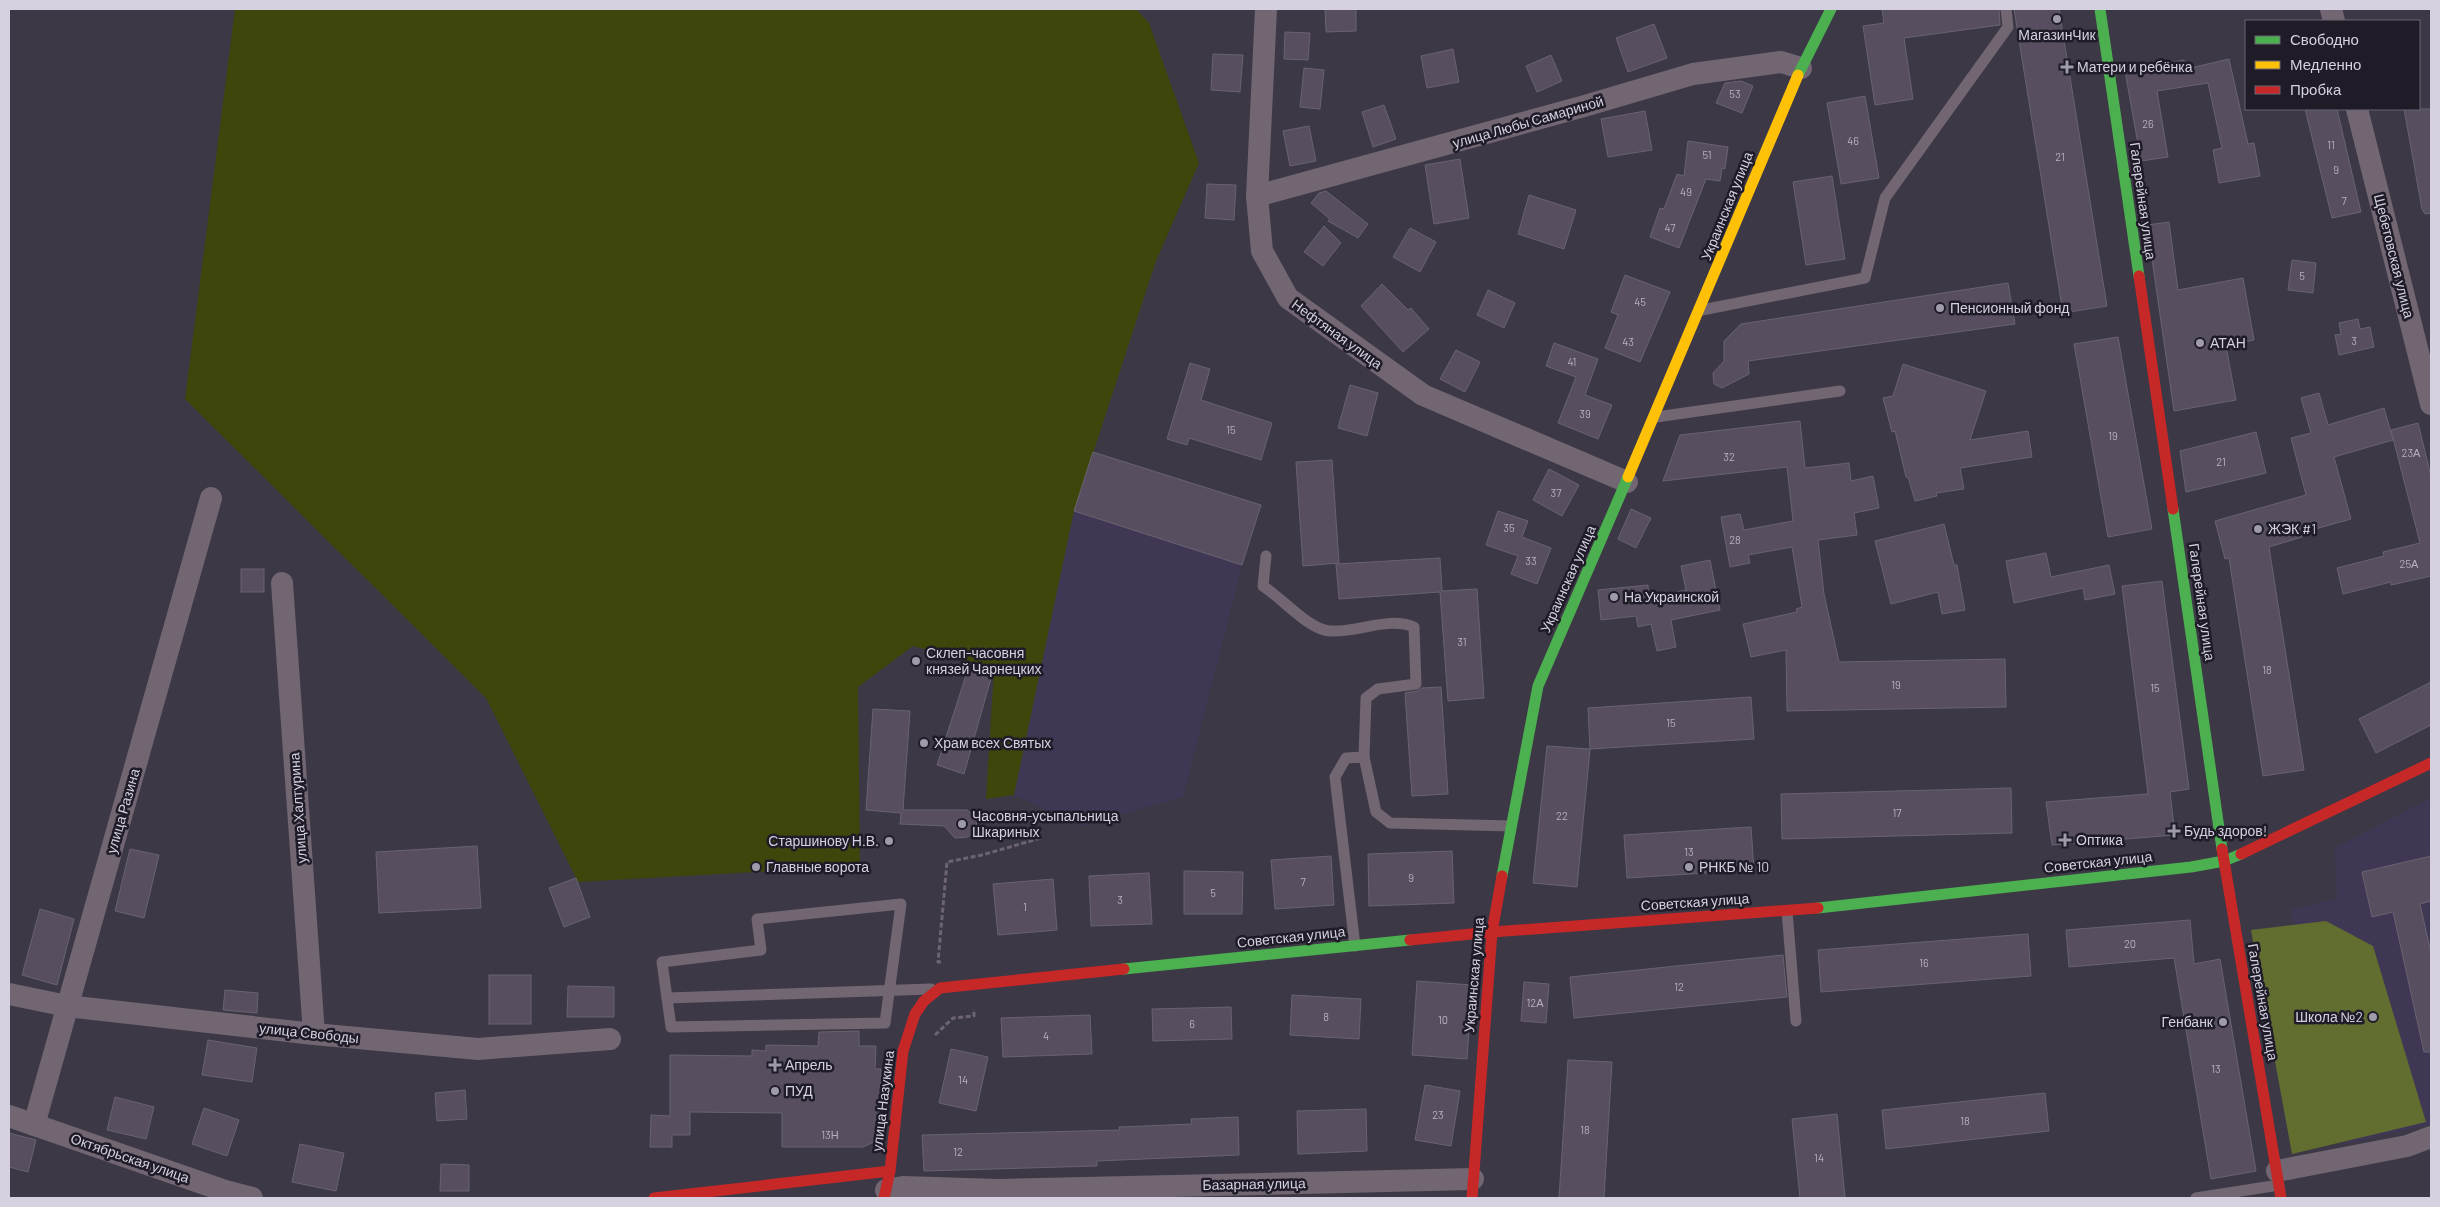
<svg xmlns="http://www.w3.org/2000/svg" width="2440" height="1207" font-family="Barlow,sans-serif">
<style>
.built{fill:#403755}
.green{fill:#3e460c}
.forest{fill:#626d30}
.building{fill:#574f60;stroke:#696370}
.lines{fill:none;stroke-linecap:round;stroke-linejoin:round}
.path{stroke:#6d646f;stroke-width:3;stroke-dasharray:5 2.5;stroke-linecap:butt}
.lane{stroke:#716671;stroke-width:11}
.street{stroke:#716671;stroke-width:22}
.fast{stroke:#4caf50;stroke-width:11}
.slow{stroke:#ffc107;stroke-width:11}
.jam{stroke:#c62828;stroke-width:11}
.poi-dot{fill:#9f9bab;stroke:#1f1c28;stroke-width:2}
.labels{text-anchor:middle;stroke-width:5;stroke-linejoin:round;paint-order:stroke}
.number-label{font-size:11px;fill:#b6b0c1}
.poi-label{font-size:14px;fill:#d5d1e1;stroke:#1f1c28;text-anchor:start}
.street-label{font-size:14px;fill:#d5d1e1;stroke:#1f1c28}
</style>
<rect width="100%" height="100%" fill="#3c3846"/>
<g class="built">
<polygon points="1093,452 1261,505 1242,565 1183,797 1081,826 1014,795 1074,511"/>
<polygon points="2431,798 2431,1124 2346,1144 2290,910 2337,899 2335,848"/>
</g>
<polygon class="green" points="235,9 1136,9 1149,23 1199,163 1156,261 1074,511 1014,795 986,799 994,669 913,646 858,687 860,866 578,882 486,698 185,399"/>
<polygon class="forest" points="2326,921 2373,946 2426,1122 2292,1154 2251,930"/>
<g class="building">
<polygon points="1325,9 1356,9 1356,31 1326,32"/>
<polygon points="1882,9 1999,9 2000,25 1904,38 1913,99 1875,105 1863,26 1884,23"/>
<polygon points="2014,9 2059,9 2107,306 2063,313"/>
<polygon points="1654,24 1667,58 1628,72 1616,38"/>
<polygon points="1285,32 1310,33 1308,60 1284,59"/>
<polygon points="1453,49 1459,82 1427,88 1421,56"/>
<polygon points="1213,54 1243,55 1240,92 1211,90"/>
<polygon points="1551,55 1562,81 1537,92 1526,66"/>
<polygon points="2229,59 2248,144 2254,143 2260,176 2219,183 2213,150 2222,148 2208,83 2157,91 2168,157 2141,161 2125,71 2184,60 2186,69"/>
<polygon points="1304,68 1324,70 1320,109 1300,107"/>
<polygon points="1741,81 1753,86 1742,113 1716,103 1725,83"/>
<polygon points="1865,96 1879,178 1841,184 1827,103"/>
<polygon points="1384,105 1396,139 1373,147 1362,112"/>
<polygon points="2305,109 2337,109 2361,212 2332,218"/>
<polygon points="2404,109 2431,109 2431,213 2425,214 2422,209"/>
<polygon points="1645,111 1652,150 1608,157 1601,119"/>
<polygon points="1309,126 1316,161 1290,166 1283,131"/>
<polygon points="1688,141 1728,147 1725,169 1722,168 1720,181 1706,179 1679,248 1650,237 1660,208 1664,209 1677,174 1684,176"/>
<polygon points="1460,159 1469,218 1434,224 1425,165"/>
<polygon points="1832,176 1845,259 1806,265 1793,182"/>
<polygon points="1207,184 1236,185 1234,220 1205,218"/>
<polygon points="1326,191 1368,224 1358,238 1328,221 1330,219 1311,203 1319,193"/>
<polygon points="1529,195 1576,210 1564,249 1518,234"/>
<polygon points="2169,222 2178,290 2243,278 2254,340 2226,346 2236,400 2174,411 2147,225"/>
<polygon points="1324,226 1341,243 1323,266 1304,252"/>
<polygon points="1410,228 1436,242 1420,272 1393,257"/>
<polygon points="2292,260 2316,263 2313,293 2288,290"/>
<polygon points="1625,275 1670,292 1640,362 1605,348 1618,315 1611,312"/>
<polygon points="2008,283 2015,324 1748,361 1749,374 1722,388 1714,384 1713,373 1724,361 1724,341 1741,324"/>
<polygon points="1382,284 1408,310 1411,308 1429,329 1403,352 1361,306"/>
<polygon points="1488,290 1515,303 1504,328 1477,315"/>
<polygon points="2358,319 2360,329 2370,327 2374,347 2339,355 2335,335 2341,334 2339,323"/>
<polygon points="2118,337 2152,529 2108,537 2074,344"/>
<polygon points="1554,343 1598,359 1585,395 1612,405 1598,439 1558,423 1576,377 1546,366"/>
<polygon points="1456,350 1480,362 1465,392 1440,379"/>
<polygon points="1190,363 1210,369 1201,400 1272,423 1261,460 1189,438 1187,445 1167,439"/>
<polygon points="1903,364 1986,391 1970,440 2028,431 2032,457 1960,468 1964,489 1936,493 1937,496 1915,501 1908,477 1906,477 1895,431 1892,432 1883,398 1893,396"/>
<polygon points="1350,385 1378,393 1367,436 1338,428"/>
<polygon points="2319,393 2328,425 2384,408 2393,440 2334,457 2351,519 2301,533 2302,537 2269,547 2304,770 2263,776 2229,558 2225,559 2215,521 2306,495 2291,438 2311,433 2301,398"/>
<polygon points="1800,421 1805,468 1849,463 1851,481 1873,476 1879,508 1854,513 1857,535 1818,540 1824,594 1839,662 2005,659 2006,707 1787,711 1786,650 1751,657 1743,624 1797,612 1796,609 1802,607 1792,547 1748,555 1750,563 1730,567 1721,517 1740,514 1744,530 1793,521 1787,467 1663,481 1680,435"/>
<polygon points="2418,423 2431,476 2431,576 2391,585 2391,582 2343,594 2337,568 2384,556 2383,552 2420,543 2391,430"/>
<polygon points="2256,432 2266,473 2186,492 2180,451"/>
<polygon points="1093,452 1261,505 1242,565 1074,511"/>
<polygon points="1332,460 1339,563 1303,566 1296,462"/>
<polygon points="1549,469 1579,485 1562,516 1533,500"/>
<polygon points="1631,509 1651,518 1636,548 1618,539"/>
<polygon points="1498,511 1528,521 1522,537 1551,548 1537,584 1511,574 1518,556 1486,545"/>
<polygon points="1944,524 1954,565 1957,565 1965,610 1942,614 1938,592 1891,604 1875,541"/>
<polygon points="2046,553 2051,577 2109,565 2115,594 2085,600 2083,588 2014,603 2006,561"/>
<polygon points="1440,558 1442,591 1477,589 1484,698 1448,701 1440,592 1339,599 1336,564"/>
<polygon points="1710,560 1720,610 1671,620 1676,647 1657,651 1651,624 1638,627 1636,616 1601,620 1598,590 1648,585 1649,598 1686,590 1681,566"/>
<rect x="241" y="569" width="23" height="23"/>
<polygon points="2162,581 2189,789 2170,792 2175,835 2052,845 2046,802 2148,794 2122,586"/>
<polygon points="968,669 992,675 964,774 937,765"/>
<polygon points="2431,682 2431,725 2376,753 2359,719"/>
<polygon points="1441,687 1448,794 1412,796 1405,693 1417,691 1422,688"/>
<polygon points="1751,697 1754,739 1590,749 1588,708"/>
<polygon points="873,709 910,711 903,810 967,810 977,818 976,829 968,837 955,838 944,826 900,824 901,813 866,810"/>
<polygon points="1547,746 1590,749 1577,887 1533,883"/>
<polygon points="2011,788 2012,833 1782,839 1781,794"/>
<polygon points="1751,827 1754,870 1627,878 1624,835"/>
<polygon points="477,846 481,908 379,913 376,852"/>
<polygon points="130,849 159,855 144,918 115,911"/>
<polygon points="1452,851 1454,903 1369,906 1368,854"/>
<polygon points="1331,856 1334,905 1275,909 1271,860"/>
<polygon points="2431,856 2431,901 2420,904 2431,953 2431,1052 2424,1052 2393,912 2372,917 2362,872"/>
<polygon points="1184,871 1243,872 1242,914 1184,914"/>
<polygon points="1149,873 1152,924 1091,926 1089,876"/>
<polygon points="576,878 590,917 564,927 549,888"/>
<polygon points="1053,879 1057,930 998,935 993,884"/>
<polygon points="40,909 74,919 57,985 22,975"/>
<polygon points="2190,920 2194,964 2220,959 2256,1171 2211,1179 2174,958 2069,967 2066,930"/>
<polygon points="2028,934 2031,976 1821,992 1818,950"/>
<polygon points="1783,955 1787,997 1574,1018 1570,977"/>
<rect x="489" y="975" width="42" height="49"/>
<polygon points="1417,981 1472,985 1467,1059 1412,1055"/>
<polygon points="1524,982 1549,984 1546,1023 1521,1021"/>
<polygon points="568,986 614,987 614,1017 567,1017"/>
<polygon points="225,990 258,993 257,1013 223,1010"/>
<polygon points="1292,995 1361,999 1359,1039 1290,1035"/>
<polygon points="1231,1007 1232,1039 1153,1041 1152,1009"/>
<polygon points="1090,1015 1092,1054 1003,1057 1001,1018"/>
<polygon points="859,1031 859,1046 876,1046 875,1069 881,1069 880,1120 876,1141 863,1147 782,1147 782,1113 690,1112 690,1135 672,1135 672,1147 650,1147 651,1115 670,1116 670,1055 752,1056 752,1050 766,1051 766,1045 818,1046 819,1032"/>
<polygon points="208,1040 257,1048 252,1082 202,1075"/>
<polygon points="951,1049 988,1057 976,1111 939,1103"/>
<polygon points="1568,1060 1612,1062 1604,1198 1559,1198"/>
<polygon points="1425,1085 1460,1091 1451,1146 1415,1140"/>
<polygon points="465,1090 467,1119 437,1121 435,1093"/>
<polygon points="2045,1093 2049,1131 1886,1149 1882,1110"/>
<polygon points="115,1097 154,1107 146,1139 107,1130"/>
<polygon points="204,1108 239,1120 227,1156 192,1144"/>
<polygon points="1366,1109 1367,1151 1298,1154 1297,1111"/>
<polygon points="1837,1114 1845,1198 1800,1198 1792,1119"/>
<polygon points="1238,1117 1239,1155 1097,1161 1097,1166 924,1171 922,1135 1120,1130 1119,1127 1192,1124 1191,1119"/>
<polygon points="9,1133 36,1140 28,1172 9,1167"/>
<polygon points="300,1144 344,1153 336,1191 292,1182"/>
<polygon points="441,1164 469,1165 469,1191 440,1191"/>
</g>
<g class="lines">
<g class="path">
<polyline points="941,962 938,962 947,862 982,855 1041,838"/>
<polyline points="935,1035 953,1018 974,1016 974,1009"/>
</g>
<g class="lane">
<polyline points="1702,310 1865,278 1885,198 2008,27 2006,9"/>
<polyline points="1656,417 1840,391"/>
<path d="M1266,556L1263,586C1282,598 1309,630 1330,631C1359,633 1387,616 1414,627L1416,684L1378,689L1366,698L1364,757"/>
<polygon points="901,904 885,1023 671,1027 662,962 761,950 757,919"/>
<polyline points="1787,911 1796,1021"/>
<polyline points="1355,946 1335,777 1346,758 1364,757 1376,812 1390,823 1511,826"/>
<polyline points="667,998 931,989"/>
<polyline points="2196,1198 2279,1185"/>
</g>
<g class="street">
<polyline points="1266,9 1257,196 1262,251 1288,298 1423,395 1627,482"/>
<polyline points="2331,9 2334,21"/>
<polyline points="2357,109 2431,404"/>
<polyline points="1257,196 1581,107 1693,74 1781,62 1801,68"/>
<polyline points="282,583 314,1034"/>
<polyline points="9,994 67,1006 314,1034 478,1049 610,1039"/>
<polyline points="9,1116 225,1191 252,1198"/>
<polyline points="34,1125 211,498"/>
<polyline points="2277,1171 2407,1146 2431,1137"/>
<polyline points="886,1190 903,1187 999,1190 1473,1179"/>
</g>
<g class="fast">
<polyline points="2100,9 2139,276"/>
<polyline points="1798,75 1831,9"/>
<polyline points="2173,509 2222,849"/>
<polyline points="1502,876 1538,686 1628,477"/>
<polyline points="1818,908 2191,867 2224,861 2241,854"/>
<polyline points="1124,969 1410,940"/>
</g>
<polyline class="slow" points="1628,477 1798,75"/>
<g class="jam">
<polyline points="2139,276 2173,509"/>
<polyline points="2222,849 2281,1198"/>
<polyline points="2241,854 2431,763"/>
<polyline points="1410,940 1492,932 1818,908"/>
<polyline points="654,1198 890,1171"/>
<polyline points="884,1198 890,1171 903,1051 915,1014 924,1001 940,988 1124,969"/>
<polyline points="1472,1198 1492,932 1502,876"/>
</g>
</g>
<g class="poi-dot">
<circle cx="2057" cy="19" r="5"/>
<path d="M2064.5 59.5h5v5h5v5h-5v5h-5v-5h-5v-5h5z"/>
<circle cx="1940" cy="308" r="5"/>
<circle cx="2200" cy="343" r="5"/>
<circle cx="2258" cy="529" r="5"/>
<circle cx="1614" cy="597" r="5"/>
<circle cx="916" cy="661" r="5"/>
<circle cx="924" cy="743" r="5"/>
<circle cx="962" cy="824" r="5"/>
<path d="M2171.5 823.5h5v5h5v5h-5v5h-5v-5h-5v-5h5z"/>
<path d="M2062.5 832.5h5v5h5v5h-5v5h-5v-5h-5v-5h5z"/>
<circle cx="889" cy="841" r="5"/>
<circle cx="756" cy="867" r="5"/>
<circle cx="1689" cy="867" r="5"/>
<circle cx="2373" cy="1017" r="5"/>
<circle cx="2223" cy="1022" r="5"/>
<path d="M772.5 1057.5h5v5h5v5h-5v5h-5v-5h-5v-5h5z"/>
<circle cx="775" cy="1091" r="5"/>
</g>
<g class="labels">
<g class="number-label">
<text x="1735" y="98">53</text>
<text x="2148" y="128">26</text>
<text x="1853" y="145">46</text>
<text x="2331" y="149">11</text>
<text x="1707" y="159">51</text>
<text x="2060" y="161">21</text>
<text x="2336" y="174">9</text>
<text x="1686" y="196">49</text>
<text x="2344" y="205">7</text>
<text x="1670" y="232">47</text>
<text x="2302" y="280">5</text>
<text x="1640" y="306">45</text>
<text x="2354" y="345">3</text>
<text x="1628" y="346">43</text>
<text x="1572" y="366">41</text>
<text x="1585" y="418">39</text>
<text x="1231" y="434">15</text>
<text x="2113" y="440">19</text>
<text x="2411" y="457">23А</text>
<text x="1729" y="461">32</text>
<text x="2221" y="466">21</text>
<text x="1556" y="497">37</text>
<text x="1509" y="532">35</text>
<text x="1735" y="544">28</text>
<text x="1531" y="565">33</text>
<text x="2409" y="568">25А</text>
<text x="1462" y="646">31</text>
<text x="2267" y="674">18</text>
<text x="1896" y="689">19</text>
<text x="2155" y="692">15</text>
<text x="1671" y="727">15</text>
<text x="1897" y="817">17</text>
<text x="1562" y="820">22</text>
<text x="1689" y="856">13</text>
<text x="1411" y="882">9</text>
<text x="1303" y="886">7</text>
<text x="1213" y="897">5</text>
<text x="1120" y="904">3</text>
<text x="1025" y="911">1</text>
<text x="2130" y="948">20</text>
<text x="1924" y="967">16</text>
<text x="1679" y="991">12</text>
<text x="1535" y="1007">12А</text>
<text x="1326" y="1021">8</text>
<text x="1443" y="1024">10</text>
<text x="1192" y="1028">6</text>
<text x="1046" y="1040">4</text>
<text x="2216" y="1073">13</text>
<text x="963" y="1084">14</text>
<text x="1438" y="1119">23</text>
<text x="1965" y="1125">18</text>
<text x="1585" y="1134">18</text>
<text x="830" y="1139">13Н</text>
<text x="958" y="1156">12</text>
<text x="1819" y="1162">14</text>
</g>
<g class="poi-label">
<text x="2057" y="40" text-anchor="middle">МагазинЧик</text>
<text x="2077" y="72">Матери и ребёнка</text>
<text x="1950" y="313">Пенсионный фонд</text>
<text x="2210" y="348">АТАН</text>
<text x="2268" y="534">ЖЭК #1</text>
<text x="1624" y="602">На Украинской</text>
<text x="926" y="658">Склеп-часовня<tspan x="926" dy="16">князей Чарнецких</tspan></text>
<text x="934" y="748">Храм всех Святых</text>
<text x="972" y="821">Часовня-усыпальница<tspan x="972" dy="16">Шкариных</tspan></text>
<text x="2184" y="836">Будь здоров!</text>
<text x="2076" y="845">Оптика</text>
<text x="879" y="846" text-anchor="end">Старшинову Н.В.</text>
<text x="766" y="872">Главные ворота</text>
<text x="1699" y="872">РНКБ № 10</text>
<text x="2363" y="1022" text-anchor="end">Школа №2</text>
<text x="2213" y="1027" text-anchor="end">Генбанк</text>
<text x="785" y="1070">Апрель</text>
<text x="785" y="1096">ПУД</text>
</g>
<g class="street-label">
<text transform="translate(1528 122) rotate(-16)" y="5">улица Любы Самариной</text>
<text transform="translate(2143 201) rotate(82)" y="5">Галерейная улица</text>
<text transform="translate(1727 206) rotate(-68)" y="5">Украинская улица</text>
<text transform="translate(2394 256) rotate(76)" y="5">Щебетовская улица</text>
<text transform="translate(1337 334) rotate(36)" y="5">Нефтяная улица</text>
<text transform="translate(1568 579) rotate(-66)" y="5">Украинская улица</text>
<text transform="translate(2202 602) rotate(82)" y="5">Галерейная улица</text>
<text transform="translate(298 808) rotate(-94)" y="5">улица Халтурина</text>
<text transform="translate(123 811) rotate(-74)" y="5">улица Разина</text>
<text transform="translate(2098 862) rotate(-6)" y="5">Советская улица</text>
<text transform="translate(1695 902) rotate(-4)" y="5">Советская улица</text>
<text transform="translate(1291 937) rotate(-6)" y="5">Советская улица</text>
<text transform="translate(1474 975) rotate(-85)" y="5">Украинская улица</text>
<text transform="translate(2263 1002) rotate(80)" y="5">Галерейная улица</text>
<text transform="translate(309 1033) rotate(6)" y="5">улица Свободы</text>
<text transform="translate(883 1101) rotate(-83)" y="5">улица Назукина</text>
<text transform="translate(130 1158) rotate(19)" y="5">Октябрьская улица</text>
<text transform="translate(1254 1184) rotate(-1)" y="5">Базарная улица</text>
</g>
</g>
<rect width="2440" height="1207" fill="none" stroke="#d5d1e1" stroke-width="20"/>
<rect x="2245" y="20" width="175" height="90" fill="#1f1c28" stroke="#686472"/>
<rect x="2255" y="36" width="25" height="8" fill="#4caf50" stroke="#686472"/>
<text x="2290" y="45" font-size="15" fill="#d5d1e1">Свободно</text>
<rect x="2255" y="61" width="25" height="8" fill="#ffc107" stroke="#686472"/>
<text x="2290" y="70" font-size="15" fill="#d5d1e1">Медленно</text>
<rect x="2255" y="86" width="25" height="8" fill="#c62828" stroke="#686472"/>
<text x="2290" y="95" font-size="15" fill="#d5d1e1">Пробка</text>
</svg>
